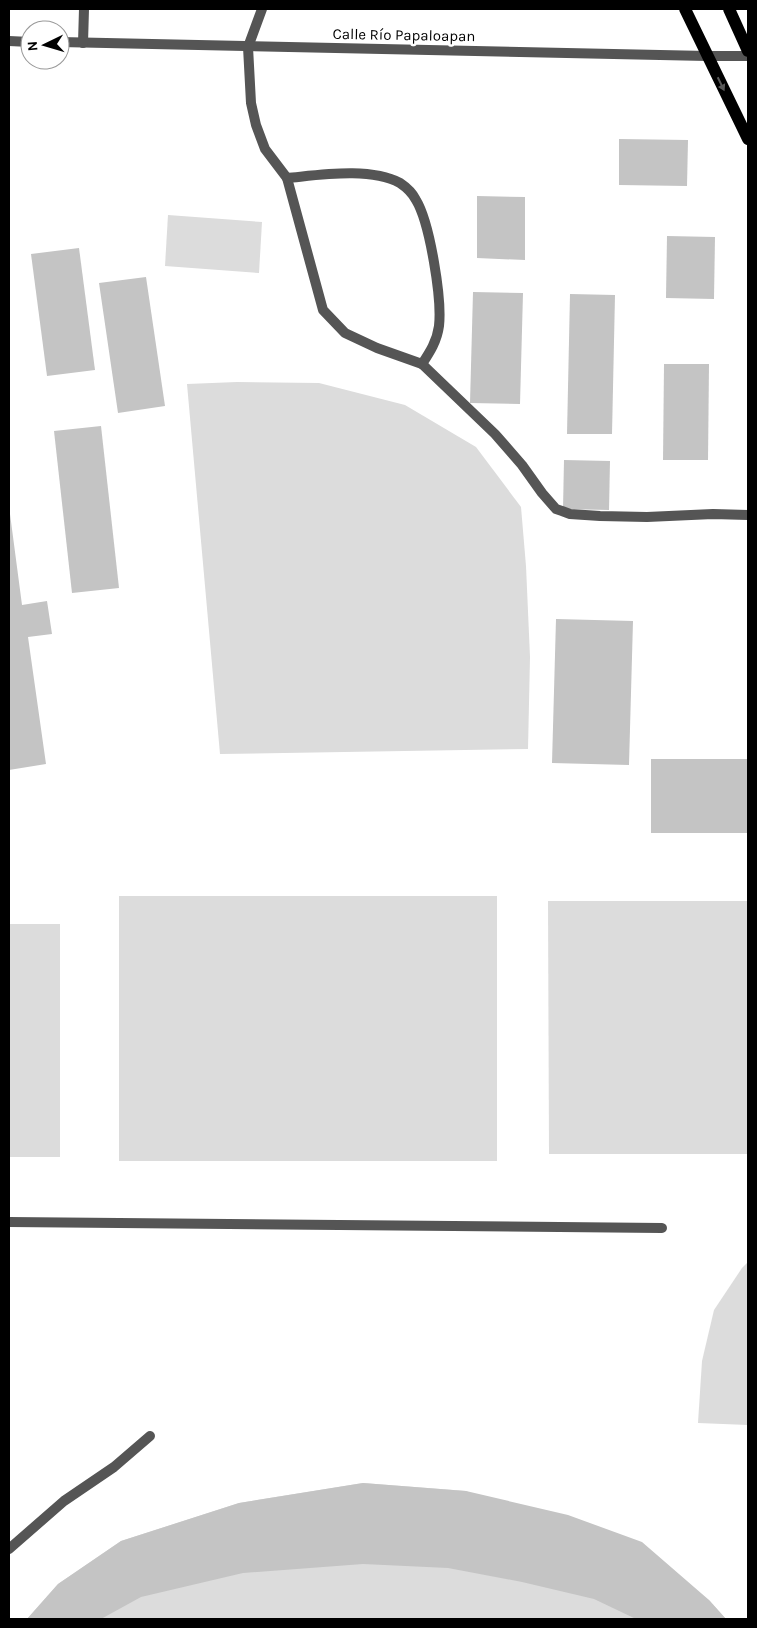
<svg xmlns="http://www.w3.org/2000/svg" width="757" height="1628" font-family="Karla,sans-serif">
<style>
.garden{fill:#dcdcdc}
.building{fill:#c4c4c4}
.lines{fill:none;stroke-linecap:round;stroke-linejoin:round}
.lane{stroke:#555;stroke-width:10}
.street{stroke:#555;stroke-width:10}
.primary{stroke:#000;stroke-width:12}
.oneway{fill:#595959}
.labels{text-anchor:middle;stroke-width:5;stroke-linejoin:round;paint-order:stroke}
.street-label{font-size:15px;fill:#000;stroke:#fff}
</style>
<rect width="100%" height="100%" fill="#fff"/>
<g class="garden">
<polygon points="168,215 262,222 259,273 165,266"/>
<polygon points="237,382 319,383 405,405 476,447 521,507 526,566 530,657 528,749 220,754 187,384"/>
<rect x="119" y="896" width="378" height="265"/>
<polygon points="548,901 748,901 748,1154 549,1154"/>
<rect x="9" y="924" width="51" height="233"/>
<polygon points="748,1262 748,1425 698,1423 702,1361 714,1310 742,1268"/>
<polygon points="363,1483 466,1491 709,1600 726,1619 27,1619 58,1584 121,1541 239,1503"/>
</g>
<g class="building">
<polygon points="619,139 688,140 687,186 619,185"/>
<polygon points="477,196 525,197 525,260 477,258"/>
<polygon points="667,236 715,237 714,299 666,298"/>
<polygon points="79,248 95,370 47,376 31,254"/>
<polygon points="146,277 165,406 118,413 99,283"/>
<polygon points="473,292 523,293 520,404 470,403"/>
<polygon points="570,294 615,295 612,434 567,434"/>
<polygon points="664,364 709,364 708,460 663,460"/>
<polygon points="101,426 119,588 72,593 54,431"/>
<polygon points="564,460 610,461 609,510 563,509"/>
<polygon points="9,514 10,514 22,605 47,601 52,634 28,637 46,764 9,770"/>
<polygon points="556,619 633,621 629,765 552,763"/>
<rect x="651" y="759" width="97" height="74"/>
<polygon points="363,1483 466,1491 568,1515 642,1542 709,1600 726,1619 636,1619 594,1599 522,1582 448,1568 363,1564 243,1573 141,1597 101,1619 27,1619 58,1584 121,1541 239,1503"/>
</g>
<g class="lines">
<g class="lane">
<polyline points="262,9 248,47 251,103 256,125 265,149 287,178 323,310 345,333 377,348 422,364 495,434 522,465 542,493 556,509 562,511 570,514 600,516 647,517 713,514 748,515"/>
<path d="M287,178C320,175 370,167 400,183C406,187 413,194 416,200C430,223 442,299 439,326C437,341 430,352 422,364"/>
<polyline points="9,1222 662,1228"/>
<polyline points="9,1549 64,1501 114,1467 150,1436"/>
</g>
<g class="street">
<polyline points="9,41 30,42"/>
<polyline points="60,42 707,56 748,56"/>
<polyline points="83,43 84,9"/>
</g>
<g class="primary">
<polyline points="685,9 748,139"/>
<polyline points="729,9 748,51"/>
</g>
</g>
<defs><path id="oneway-solid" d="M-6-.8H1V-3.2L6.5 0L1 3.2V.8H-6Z" transform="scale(1.25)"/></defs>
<use class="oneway" href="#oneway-solid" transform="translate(721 84) rotate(64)"/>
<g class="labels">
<g class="street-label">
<text transform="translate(404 35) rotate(1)" y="5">Calle Río Papaloapan</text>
</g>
</g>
<rect width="757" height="1628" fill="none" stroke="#000000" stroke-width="20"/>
<g transform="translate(45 45) rotate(265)"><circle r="24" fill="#ffffff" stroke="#999999"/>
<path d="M0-4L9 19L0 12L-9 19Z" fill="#000000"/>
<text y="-8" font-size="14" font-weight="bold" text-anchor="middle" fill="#000000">N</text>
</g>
</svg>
